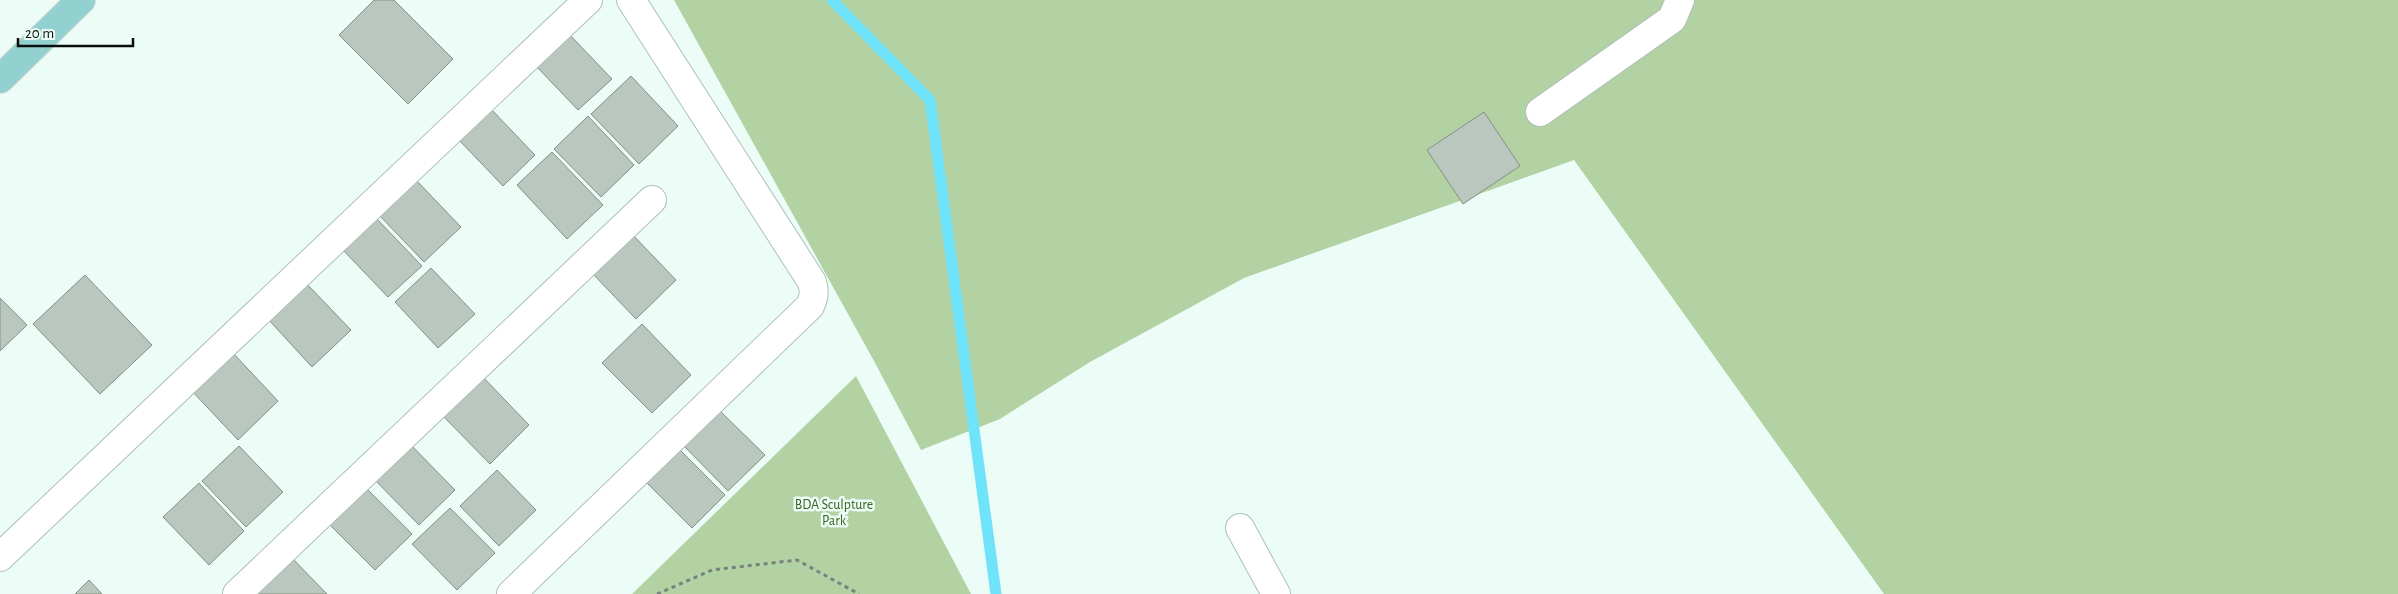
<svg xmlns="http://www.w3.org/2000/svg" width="2398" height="594" font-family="'Alegreya Sans',sans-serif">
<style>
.green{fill:#b3d2a3}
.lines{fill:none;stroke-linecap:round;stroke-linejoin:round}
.stream{stroke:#6fe3fa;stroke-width:11}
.building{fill:#bac7be;stroke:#849087}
.minor-casing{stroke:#afbfb9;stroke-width:30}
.major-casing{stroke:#d8d9d8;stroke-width:30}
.path{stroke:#77827e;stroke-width:3;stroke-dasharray:4 4;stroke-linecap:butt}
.minor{stroke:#fff;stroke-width:28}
.major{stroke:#92d1d0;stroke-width:28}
.labels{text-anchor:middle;stroke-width:5;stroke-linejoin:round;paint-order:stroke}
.park-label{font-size:14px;fill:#3a641d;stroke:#ecfdf7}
</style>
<rect width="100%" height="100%" fill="#ecfdf7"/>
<g class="green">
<polygon points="674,0 2398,0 2398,594 1884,594 1574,160 1244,278 1090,362 1000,419 921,450 874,361"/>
<polygon points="856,376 971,594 632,594"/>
</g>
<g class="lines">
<polyline class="stream" points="832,0 930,100 996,594"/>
</g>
<g class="building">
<polygon points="374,0 394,0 453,59 408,104 339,35"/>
<polygon points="569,34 612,79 578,110 536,66"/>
<polygon points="631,76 678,126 639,164 591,114"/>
<polygon points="490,108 535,155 503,186 458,139"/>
<polygon points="1484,112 1520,166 1463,204 1427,150"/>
<polygon points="588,116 634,165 601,197 554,149"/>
<polygon points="552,152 603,205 567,239 517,185"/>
<polygon points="416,180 461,227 424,262 379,215"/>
<polygon points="376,218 422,266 388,297 342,249"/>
<polygon points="631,233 676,280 636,319 591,272"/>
<polygon points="431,268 475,314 438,348 395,302"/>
<polygon points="85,275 152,345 100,394 33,324"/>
<polygon points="305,282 351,330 312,367 267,318"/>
<polygon points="0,298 27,325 0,351"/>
<polygon points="642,324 691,375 652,413 602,363"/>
<polygon points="232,352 278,401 238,440 191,390"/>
<polygon points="481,375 529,425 490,464 441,414"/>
<polygon points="718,409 765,455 728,491 682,444"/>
<polygon points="406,440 455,490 419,525 370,475"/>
<polygon points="239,446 283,492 246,527 202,481"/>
<polygon points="678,448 725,495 692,528 645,481"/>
<polygon points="497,470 536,510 499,546 460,506"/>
<polygon points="199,483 244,531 209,565 163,517"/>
<polygon points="365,487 412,534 375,570 328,523"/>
<polygon points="450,508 495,553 457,590 412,544"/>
<polygon points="290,556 327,594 254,594"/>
<polygon points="89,580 102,594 75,594"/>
</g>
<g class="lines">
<g class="minor-casing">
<g id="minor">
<polyline points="1540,112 1672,19 1680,0"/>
<polyline points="1240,528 1276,594"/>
<polyline points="0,557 588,0"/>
<polyline points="237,594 652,200"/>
<path d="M511,594L810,306C814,297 815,292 812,282L631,0"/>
</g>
</g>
<g class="major-casing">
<polyline id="major" points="0,79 81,0"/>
</g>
<polyline class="path" points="657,594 712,570 797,560 859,594"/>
<use href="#minor" class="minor"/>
<use href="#major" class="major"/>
</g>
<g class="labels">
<g class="park-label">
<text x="834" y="509">BDA Sculpture<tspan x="834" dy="16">Park</tspan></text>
</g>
</g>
<path d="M18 38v8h115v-8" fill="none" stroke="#090f0d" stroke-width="2.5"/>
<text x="25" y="38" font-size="15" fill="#090f0d" stroke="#ecfdf7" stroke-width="4" paint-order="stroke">20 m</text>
</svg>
